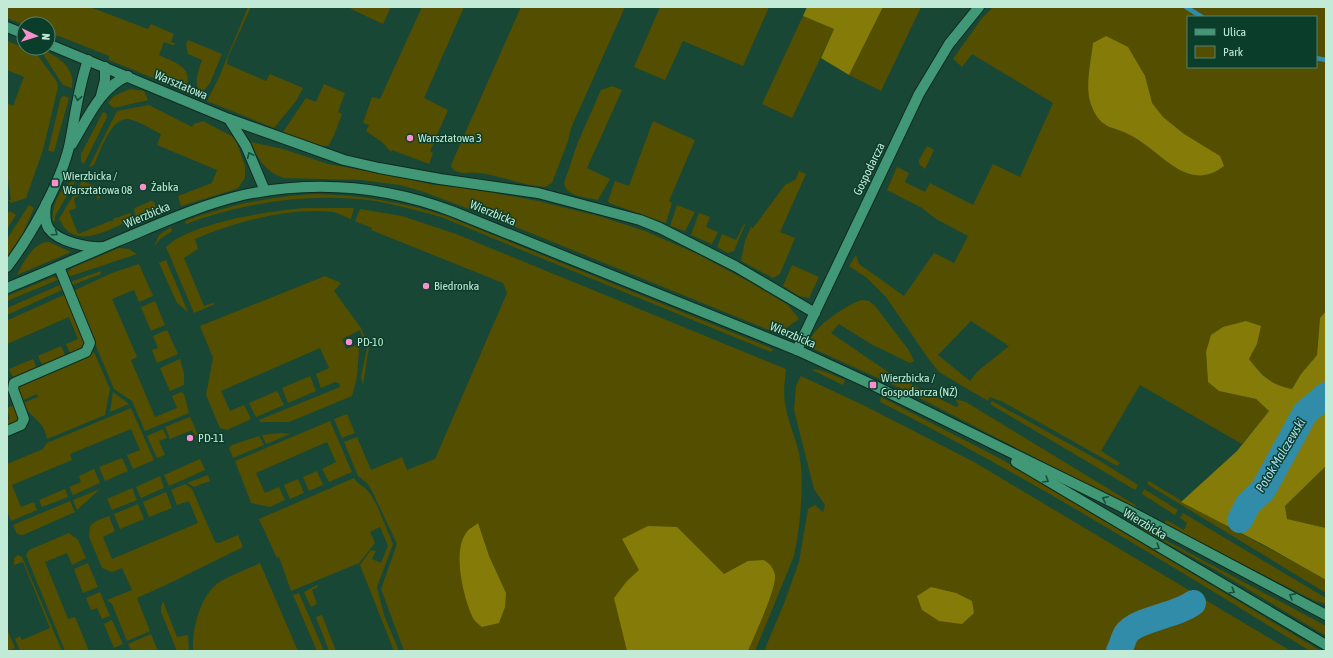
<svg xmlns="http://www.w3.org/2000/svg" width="1333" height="658" font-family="'Asap Condensed',sans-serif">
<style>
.green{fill:#544e00;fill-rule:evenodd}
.forest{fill:#847b08}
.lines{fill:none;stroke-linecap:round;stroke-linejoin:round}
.stream{stroke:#318caa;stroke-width:4.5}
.river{stroke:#318caa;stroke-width:26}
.street-casing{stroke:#0f2a1f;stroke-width:12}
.secondary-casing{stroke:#0f2a1f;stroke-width:12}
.street{stroke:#409876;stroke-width:10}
.secondary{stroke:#409876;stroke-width:10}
.oneway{stroke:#164f3a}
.poi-dot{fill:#f790cd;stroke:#0b3d2b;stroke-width:1.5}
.labels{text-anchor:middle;stroke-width:3;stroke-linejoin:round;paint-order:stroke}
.street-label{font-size:12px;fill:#c1ebd7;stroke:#0b3d2b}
.poi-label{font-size:12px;fill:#c1ebd7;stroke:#0b3d2b;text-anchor:start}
.water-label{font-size:13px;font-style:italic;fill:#abdef3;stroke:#0b3d2b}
</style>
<rect width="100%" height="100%" fill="#194735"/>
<g class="green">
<path d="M7,7H90L148,29L151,24L174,34L171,42L176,44L173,45L164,42L159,55C177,64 195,67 185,91L109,60V56L59,36L48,35V24L24,25L7,18Z"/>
<polygon points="248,7 251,7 228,57 227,64 266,81 270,74 303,88 296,101 274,128 207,101 220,75"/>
<polygon points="352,7 391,7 383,24 351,9"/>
<polygon points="422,7 464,7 424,98 448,110 430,151 433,153 429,164 392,150 391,152 382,142 366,131 369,125 363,123 372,97 380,99"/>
<path d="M521,7H625L571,128L568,141L552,183L545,187C522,186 500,175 478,173C468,172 454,176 451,165Z"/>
<polygon points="660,7 769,7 743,66 683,41 665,80 634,67"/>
<polygon points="883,7 921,7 881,91 849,75"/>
<path d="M993,7H1326V311L1320,318L1317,355L1301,374L1292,389L1277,386L1257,370L1249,359L1257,344L1206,352L1208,382L1225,392L1256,399L1269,411L1242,444L1140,385L1101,451L1120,463L1117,466L1003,402L990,397L988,401L939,372L930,361L886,297L867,278L849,266L856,255L859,264L904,296L934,253L954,263L968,236L936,219L922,208L887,190L897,167L909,173L905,182L925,192L930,183L973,205L993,164L1020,177L1053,103L972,54L962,67L953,59L982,18ZM1188,17H1316V67H1188ZM971,321L1009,346L978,371L970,381L938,355Z"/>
<polygon points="803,16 834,29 792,118 762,104"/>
<path d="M188,40L222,54L210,83L202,93C192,86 199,69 202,60L188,54L186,45Z"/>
<polygon points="7,41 36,53 57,82 58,87 43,150 26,198 11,203 8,200 11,200 7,174 7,103 13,106 24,77 7,70"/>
<path d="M39,48C56,56 75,65 72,88L63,85Z"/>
<path d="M324,84L345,93L338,112L342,114C338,124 334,138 328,146H318L283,132L306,98L316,102Z"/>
<path d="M612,86L622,90L587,168L610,179L598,200C587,197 566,197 564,183L578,142L601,90Z"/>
<polygon points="130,89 144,91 148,100 114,108 108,103 114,96"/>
<polygon points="64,96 69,98 54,152 48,151 61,97"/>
<path d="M149,105L192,127L194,124L203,121L235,138L245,166V178L238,188L233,190L181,206L178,196L212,183L217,170L157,145L161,134C153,130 135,119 127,119C110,119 100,152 94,165L89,167L117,111Z"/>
<polygon points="103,112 106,113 107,117 84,164 81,161 81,154"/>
<polygon points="653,121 695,140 669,201 672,203 666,223 609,203 608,201 615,181 629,186"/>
<path d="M251,142L283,149L328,164L399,177L434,185L466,188L538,201L602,217L645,231L697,254L748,281L788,305L799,319L782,331L779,334L506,223L424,192L400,185L361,180L284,178C266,172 258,160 251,142Z"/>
<polygon points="927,146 934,150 925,169 919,164 919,160"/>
<polygon points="799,171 806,174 780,232 795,238 780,274 773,278 741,261 745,241 751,227 753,228 785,185 796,179"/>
<path d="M76,180L55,216V221H53C51,206 61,184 76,180Z"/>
<path d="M82,181L93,185L100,198L98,200L94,190L74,198L76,208L69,211L78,234L110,221H113V219L130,213L132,217L131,220C107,230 75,252 59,219Z"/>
<path d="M316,194C361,195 403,202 446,216L773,349L771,352L441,217C419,211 397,205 375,201C312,192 245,202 186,224L185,221C227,205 272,196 316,194Z"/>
<polygon points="151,201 154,202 156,208 155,211 139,217 136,216 134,210 135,208"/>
<polygon points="29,205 34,208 23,233 7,257 7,239"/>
<polygon points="677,205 695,212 685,231 670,226"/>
<path d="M307,208H354L351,219C345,217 339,213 333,212C290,207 234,222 195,239L198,249L184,258L204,306L213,303L215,304L194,313L166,247C189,223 273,210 307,208Z"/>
<path d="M360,209L402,216L456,234L786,369C785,380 783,392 785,403C787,419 795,436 799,453C805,482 800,527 794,556L755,651H404L381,589L397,544L372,491L367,483L358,476L344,442L357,437L371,470L402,457L407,470L435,459L507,293L503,283L371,230L372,228L355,221Z"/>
<polygon points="10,211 16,215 7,229 7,214"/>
<polygon points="699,213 710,217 706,227 718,232 712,244 691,235"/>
<polygon points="744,224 745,225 734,251 728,253 717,247 722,234 736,240"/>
<polygon points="171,227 172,231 160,239 154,247 159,235"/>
<path d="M49,242L71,252L17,275C23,263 34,241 49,242Z"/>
<polygon points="119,248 129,249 137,254 68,277 68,272 72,268"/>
<polygon points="166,260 188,312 177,303 159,263"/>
<polygon points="139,264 153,296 139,302 134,290 112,299 137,357 131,360 155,417 177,408 172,396 181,392 184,394 189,413 145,431 132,401 114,389 73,291 112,273"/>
<polygon points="792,265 819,277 809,298 799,296 783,286"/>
<polygon points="101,271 101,274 70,286 70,282"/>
<polygon points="325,276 341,283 334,291 361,328 369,347 363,385 361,377 367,348 360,330 342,339 346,349 357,345 359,349 357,377 352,396 289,422 260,422 259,420 340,387 339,383 335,382 321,388 316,374 329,368 320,348 221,391 230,411 244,405 251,419 227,430 220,428 206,395 213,358 200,326"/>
<polygon points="53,277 60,279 7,301 7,296"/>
<polygon points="62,284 64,289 7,315 7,308"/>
<polygon points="66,294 69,305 85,343 84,348 71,355 66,344 78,339 69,317 7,344 8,320"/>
<path d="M862,300L869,301L875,306L908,349L914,361L910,363L871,344L839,324L831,333L891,374L956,407L959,405L955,399L966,402L1135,505L1139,511L900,388L814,349L810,341C812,328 849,303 862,300Z"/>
<polygon points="155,301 165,325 151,331 141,307"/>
<polygon points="167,330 178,354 157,363 152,350 158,348 153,336"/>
<polygon points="61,346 66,357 43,367 38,356"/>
<path d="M94,352L110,389L105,415L47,439C44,419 30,419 23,403L38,397L37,394L23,400L16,385Z"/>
<polygon points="33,359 37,369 14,380 9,369"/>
<polygon points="180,359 184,374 184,385 170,391 160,368"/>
<polygon points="815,369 826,372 845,380 843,385 812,370"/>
<polygon points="310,376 316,391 288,403 282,388"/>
<polygon points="801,376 865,406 974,462 1291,651 764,651 783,606 799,562 808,509 815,505 823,512 825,505 814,489 794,410 796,386"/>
<polygon points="277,391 284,405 256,417 249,403"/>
<polygon points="113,392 129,404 110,412"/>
<path d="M881,397L1001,459L1321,651H1311L1302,646C1163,561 1025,475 880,402Z"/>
<polygon points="992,401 1100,461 1138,485 1135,490 995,407 990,404"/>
<polygon points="16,405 19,420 7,427 7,420 10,419 7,408"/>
<polygon points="131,408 154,460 133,469 127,455 140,450 131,429 70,454 72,460 12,485 21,507 34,502 37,510 11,521 7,511 7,464 43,449 47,443"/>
<polygon points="347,414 355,433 342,438 334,419"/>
<polygon points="190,417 198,435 195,436 192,430 170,439 165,427"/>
<polygon points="330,421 352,472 329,482 322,469 336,462 327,442 256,473 265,493 279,487 285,500 270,507 251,503 235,461"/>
<polygon points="163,429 167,438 159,441 165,455 157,458 147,436"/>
<polygon points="280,433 290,434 266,444 262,435"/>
<polygon points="259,436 264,445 233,458 229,448 232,445"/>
<polygon points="122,458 128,471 105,481 99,467"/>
<polygon points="200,459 205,470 169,486 164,475"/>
<polygon points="1326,466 1326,528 1286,519 1285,506"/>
<polygon points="94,469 100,483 73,495 69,487 81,482 79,476"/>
<polygon points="317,471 323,485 309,491 303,477"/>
<polygon points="208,475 210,481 194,487 187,483"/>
<polygon points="160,476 164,488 141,498 136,487"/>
<path d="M354,478C357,484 364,486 368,491C379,505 385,527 393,544L377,587L384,615L399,651H394L360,565L371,550L376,551L372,559L381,563L388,546L380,527L370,532L375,543L359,563L291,591L279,557L277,558L259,519Z"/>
<polygon points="298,479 304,493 290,499 284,485"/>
<path d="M1149,481C1206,517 1267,546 1326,580V593L1147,484Z"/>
<polygon points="185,484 192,489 215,542 219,543 238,535 243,547 170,583 137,598 150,631 127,641 112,604 107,600 132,590 122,568 112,572 102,568 89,537 90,526 96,521 109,516 115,531 103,537 112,559 198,523 189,501 177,505 171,490"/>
<polygon points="132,488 137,500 112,510 107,499"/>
<polygon points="65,489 68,497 42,507 39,500"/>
<polygon points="100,489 77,510 73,500"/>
<polygon points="1144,489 1178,510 1175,515 1142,494"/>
<polygon points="166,492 172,508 149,517 143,502"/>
<polygon points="70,501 75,512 23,535 17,534 13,525"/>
<polygon points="138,504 144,519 120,529 114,514"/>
<polygon points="1183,513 1326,598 1326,604 1315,601 1164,525 1166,520 1184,530 1187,523 1180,518"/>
<polygon points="1137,525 1326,626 1326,636 1219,572 1143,530"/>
<polygon points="69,533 78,540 86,558 72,565 67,553 45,562 68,619 75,617 89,651 65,651 26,555 29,550"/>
<polygon points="18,555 22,557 62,651 20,651 15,639 20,636 22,640 50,628 23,562 14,565 14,558"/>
<polygon points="88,563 98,587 83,593 74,569"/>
<path d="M260,563L298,651H193C192,629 200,594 221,581C233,574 248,569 260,563Z"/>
<polygon points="317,585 318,587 312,590 317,604 311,607 304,592"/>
<polygon points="100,592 110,616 102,619 97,608 91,610 86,598"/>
<polygon points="299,593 324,651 317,651 293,595"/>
<polygon points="163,601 177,637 188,635 189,651 177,651 161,612 161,607"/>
<polygon points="322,615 336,651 329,651 316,617"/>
<polygon points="112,620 123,644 114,648 104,624"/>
<polygon points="7,629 15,648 7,651"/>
<polygon points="151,634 158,651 132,651 128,644"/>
</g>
<g class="forest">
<polygon points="807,7 883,7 849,75 821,58 834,29 803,16"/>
<path d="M1106,36L1128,47L1145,76L1152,103L1163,117L1184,134L1220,156L1224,166C1188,194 1162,152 1132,136C1113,125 1102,131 1092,107C1084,88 1091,63 1093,43Z"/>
<path d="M1326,311V466L1285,506L1287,519L1326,528V580L1266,546L1181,502L1237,451L1269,411L1256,399L1219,391L1208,382L1206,352L1211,335L1223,327L1246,321L1261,326L1257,344L1249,359C1262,376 1271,385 1292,389L1301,374L1317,355L1320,318Z"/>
<path d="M478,523L489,556L506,593L505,607L499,623L482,627C479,624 475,622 473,618C464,599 452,552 466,533C468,529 475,526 478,523Z"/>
<path d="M648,526L677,527L724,574L748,561L764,560C770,564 773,567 775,575C777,588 754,636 748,651H627L614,598L627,581L639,570L622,539Z"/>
<polygon points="931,587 956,593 972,601 974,613 962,624 939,621 922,610 917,596"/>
</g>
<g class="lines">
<g class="stream">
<polyline points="1186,7 1202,17"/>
<polyline points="1316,58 1326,60"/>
</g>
<g class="river">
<polyline points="1240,520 1248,504 1263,490 1305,413 1326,395"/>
<path d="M1119,651C1122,646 1123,639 1126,634C1136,619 1176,616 1193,603"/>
</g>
<g class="street-casing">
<g id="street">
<polyline points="7,27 24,34"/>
<polyline points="48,44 229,119 344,160 379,168 440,179 538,193 640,220 660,228 735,266 815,313"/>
<polyline points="101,96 105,80 105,67"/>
<polyline points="229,119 246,146 265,191"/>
<path d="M72,144C87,120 100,87 128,76"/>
<path d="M46,204C45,212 44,222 49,229C59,242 88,248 103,247"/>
<path d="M7,267C30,237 60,184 69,147C75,118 78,88 88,60"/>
<polyline points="797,350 919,94 949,44 979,7"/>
<polyline points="7,431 21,425 24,419 13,389 14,383 86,352 90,343 59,267"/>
</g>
</g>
<g class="secondary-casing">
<g id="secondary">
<path d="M7,288C44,273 81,257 118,241C159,224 200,205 243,195C314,180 386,186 454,212L797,350L873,385L1124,508L1326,615"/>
<polyline points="1016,462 1326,645"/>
</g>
</g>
<use href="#street" class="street"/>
<use href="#secondary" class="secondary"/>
</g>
<defs><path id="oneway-chevron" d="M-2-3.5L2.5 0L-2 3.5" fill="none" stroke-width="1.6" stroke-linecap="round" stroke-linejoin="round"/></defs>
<g class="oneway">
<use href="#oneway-chevron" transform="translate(78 98) rotate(101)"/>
<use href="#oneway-chevron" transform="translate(250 155) rotate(-114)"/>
<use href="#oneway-chevron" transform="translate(55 233) rotate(35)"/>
<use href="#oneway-chevron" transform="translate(1046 480) rotate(31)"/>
<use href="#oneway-chevron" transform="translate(1105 499) rotate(-154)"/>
<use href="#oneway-chevron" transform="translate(1157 547) rotate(31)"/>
<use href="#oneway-chevron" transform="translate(1232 591) rotate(30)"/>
<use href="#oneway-chevron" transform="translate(1292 596) rotate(-151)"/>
</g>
<g class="poi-dot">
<circle cx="410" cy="138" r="4"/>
<rect x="51" y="179" width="8" height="8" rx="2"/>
<circle cx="143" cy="187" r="4"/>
<circle cx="426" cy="286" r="4"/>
<circle cx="349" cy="342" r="4"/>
<rect x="869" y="381" width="8" height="8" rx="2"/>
<circle cx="190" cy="438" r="4"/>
</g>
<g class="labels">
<g class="street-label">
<text transform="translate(181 85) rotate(23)" y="4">Warsztatowa</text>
<text transform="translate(869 169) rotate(-64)" y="4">Gospodarcza</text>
<text transform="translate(493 213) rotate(22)" y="4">Wierzbicka</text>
<text transform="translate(147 215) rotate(-23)" y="4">Wierzbicka</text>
<text transform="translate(793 335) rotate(23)" y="4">Wierzbicka</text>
<text transform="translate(1145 524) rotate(31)" y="4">Wierzbicka</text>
</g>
<g class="poi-label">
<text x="418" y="142">Warsztatowa 3</text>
<text x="63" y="180">Wierzbicka /<tspan x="63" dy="14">Warsztatowa 08</tspan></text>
<text x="151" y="191">Żabka</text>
<text x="434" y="290">Biedronka</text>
<text x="357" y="346">PD-10</text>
<text x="881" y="382">Wierzbicka /<tspan x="881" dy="14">Gospodarcza (NŻ)</tspan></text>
<text x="198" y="442">PD-11</text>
</g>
<g class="water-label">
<text transform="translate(1280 455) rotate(-59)" y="5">Potok Malczewski</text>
</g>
</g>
<rect width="1333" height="658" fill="none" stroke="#c1ebd7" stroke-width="16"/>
<rect x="1187" y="16" width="130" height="52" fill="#0b3d2b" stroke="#548370"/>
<rect x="1195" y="29" width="20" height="6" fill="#409876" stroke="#548370"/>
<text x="1223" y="36" font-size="12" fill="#c1ebd7">Ulica</text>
<rect x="1195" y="46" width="20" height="12" fill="#544e00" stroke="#548370"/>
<text x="1223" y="56" font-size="12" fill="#c1ebd7">Park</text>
<g transform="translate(36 36) rotate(94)"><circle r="19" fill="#0b3d2b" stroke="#548370"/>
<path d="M0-3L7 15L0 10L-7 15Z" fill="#f790cd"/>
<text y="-6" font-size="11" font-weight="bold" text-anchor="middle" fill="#c1ebd7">N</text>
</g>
</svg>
